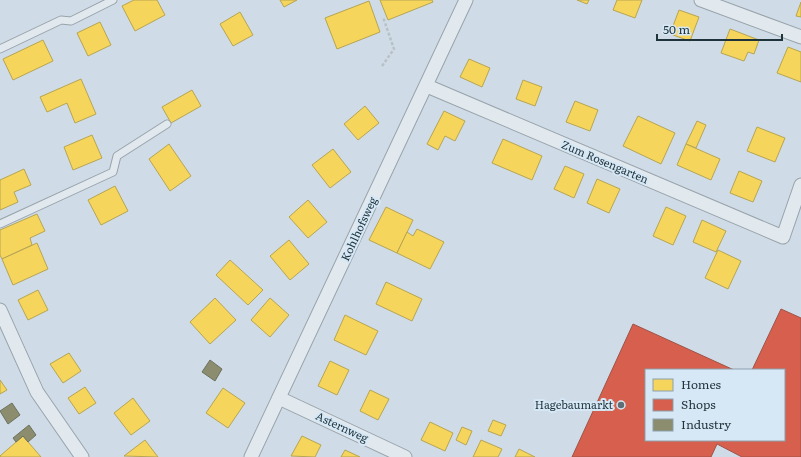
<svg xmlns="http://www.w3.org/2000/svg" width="801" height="457" font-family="Literata,serif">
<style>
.homes{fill:#f6d55c;stroke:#b6a552}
.shops{fill:#d6604d;stroke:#9f5347}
.industry{fill:#8c8c6e;stroke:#6b725e}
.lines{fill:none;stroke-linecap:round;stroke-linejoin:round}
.lane-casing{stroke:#98a3ab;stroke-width:9}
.street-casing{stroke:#98a3ab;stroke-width:15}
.path{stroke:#b8c1c7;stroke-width:2.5;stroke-dasharray:3 2;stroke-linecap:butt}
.lane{stroke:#e1e8ee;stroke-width:7}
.street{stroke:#e1e8ee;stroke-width:13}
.poi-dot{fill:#5d6e76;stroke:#d6e7f6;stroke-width:1.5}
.labels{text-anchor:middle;stroke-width:4;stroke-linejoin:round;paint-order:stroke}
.street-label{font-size:11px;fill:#1f343a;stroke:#d6e7f6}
.poi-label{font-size:11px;fill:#1f343a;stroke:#d6e7f6;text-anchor:end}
</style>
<rect width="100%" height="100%" fill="#cfdbe6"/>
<g class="homes">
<polygon points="134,0 157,0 165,15 135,31 122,6"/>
<polygon points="280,0 297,0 284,7"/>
<polygon points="380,0 432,0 433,2 388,20"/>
<polygon points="577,0 589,0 587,4"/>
<polygon points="617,0 642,0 635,18 613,10"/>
<polygon points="369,1 380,32 337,49 325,18"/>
<polygon points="801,2 801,17 796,16"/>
<polygon points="679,10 699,17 690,41 670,34"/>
<polygon points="240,12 253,35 233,46 220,24"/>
<polygon points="100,22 111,45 88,56 77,33"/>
<polygon points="730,29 759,40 754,54 748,52 744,61 721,53"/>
<polygon points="43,40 53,61 13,80 3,59"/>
<polygon points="788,47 801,52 801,82 777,73"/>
<polygon points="469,59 490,68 482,87 460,77"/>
<polygon points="81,79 96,114 75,123 67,103 47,112 40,97"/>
<polygon points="523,80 542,87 535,106 516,99"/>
<polygon points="192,90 201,106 171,123 162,107"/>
<polygon points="575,101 598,110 590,131 566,122"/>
<polygon points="365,106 379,123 358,140 344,124"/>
<polygon points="444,111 465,121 455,141 445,136 438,150 427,144"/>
<polygon points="638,116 675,133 661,164 623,146"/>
<polygon points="697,121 706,125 696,148 686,144"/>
<polygon points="757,127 785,138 775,162 747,151"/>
<polygon points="92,135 102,158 73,170 64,147"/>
<polygon points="503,139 542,156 532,180 492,163"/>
<polygon points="169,144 191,176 170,191 149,159"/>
<polygon points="686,144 720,159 711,180 677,165"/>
<polygon points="333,149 351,172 330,188 312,165"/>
<polygon points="565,166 584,174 574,198 554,189"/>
<polygon points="24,169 31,185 14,192 18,202 0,210 0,180"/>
<polygon points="739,171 762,181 753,202 730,193"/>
<polygon points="597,179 620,189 609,213 587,203"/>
<polygon points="115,186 128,211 101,225 88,200"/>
<polygon points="308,200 327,222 308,238 289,217"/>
<polygon points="386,207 413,220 397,253 369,240"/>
<polygon points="666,207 686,216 673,245 653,236"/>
<polygon points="37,214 45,231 30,238 32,245 2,259 0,255 0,230"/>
<polygon points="702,220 726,231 716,252 693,242"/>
<polygon points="417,229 444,242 430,269 397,253 407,232 413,236"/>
<polygon points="289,240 309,264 290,280 270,256"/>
<polygon points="37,243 48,269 13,285 2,259"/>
<polygon points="718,250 741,261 728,289 705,278"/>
<polygon points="230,260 263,290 248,305 216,275"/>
<polygon points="386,282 422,299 412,321 376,304"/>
<polygon points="38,290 48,310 28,320 18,300"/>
<polygon points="215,298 236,320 210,344 190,322"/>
<polygon points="270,298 289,315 270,337 251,320"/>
<polygon points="345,315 378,331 366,355 334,340"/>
<polygon points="69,353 81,371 63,383 50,364"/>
<polygon points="330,361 349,370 337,395 318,386"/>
<polygon points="0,380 7,390 0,394"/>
<polygon points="85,387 96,403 79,414 68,398"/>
<polygon points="223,388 245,403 228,428 206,413"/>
<polygon points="370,390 389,399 378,420 360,411"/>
<polygon points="133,398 150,421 131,435 114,413"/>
<polygon points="493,420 506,425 501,436 488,431"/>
<polygon points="430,422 453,433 445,451 421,440"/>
<polygon points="462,427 472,431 466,445 456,440"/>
<polygon points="23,436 41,457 0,457 0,456"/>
<polygon points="302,436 321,445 315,457 291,456"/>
<polygon points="145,440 158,457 124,456"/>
<polygon points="481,440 502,449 498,457 473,457"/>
<polygon points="519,449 535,457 515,457"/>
<polygon points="345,450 360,457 341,457"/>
</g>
<polygon class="shops" points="781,309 801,318 801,457 742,457 717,444 711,457 572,457 633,324 734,370 646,370 646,440 784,440 784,370 752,370"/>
<g class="industry">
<polygon points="210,360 222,369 215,381 202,372"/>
<polygon points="12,403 20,415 8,424 0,411"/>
<polygon points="29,425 36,435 28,442 23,436 16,442 13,438"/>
</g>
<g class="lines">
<g class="lane-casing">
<g id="lane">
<polyline points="0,49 61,20 71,21 113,0"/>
<polyline points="0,224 113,172 117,156 167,124"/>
</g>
</g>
<g class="street-casing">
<g id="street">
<polyline points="701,0 801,37"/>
<polyline points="427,86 783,237 801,185"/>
<polyline points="0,310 37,392 82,457"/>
<polyline points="279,398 405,457"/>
<polyline points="251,457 466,0"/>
</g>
</g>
<polyline class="path" points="382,66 394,49 383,17"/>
<use href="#lane" class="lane"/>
<use href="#street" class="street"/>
</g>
<circle class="poi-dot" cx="621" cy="405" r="4"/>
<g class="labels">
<g class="street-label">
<text transform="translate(605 162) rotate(23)" y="4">Zum Rosengarten</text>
<text transform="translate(359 229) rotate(-65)" y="4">Kohlhofsweg</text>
<text transform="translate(342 427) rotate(25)" y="4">Asternweg</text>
</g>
<g class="poi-label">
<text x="613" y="409">Hagebaumarkt</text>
</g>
</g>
<rect x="645" y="369" width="140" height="72" fill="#d6e7f6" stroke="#8d9fab"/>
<rect x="653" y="379" width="20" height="12" fill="#f6d55c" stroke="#8d9fab"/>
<text x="681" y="389" font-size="12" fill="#1f343a">Homes</text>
<rect x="653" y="399" width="20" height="12" fill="#d6604d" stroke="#8d9fab"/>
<text x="681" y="409" font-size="12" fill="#1f343a">Shops</text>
<rect x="653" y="419" width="20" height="12" fill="#8c8c6e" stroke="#8d9fab"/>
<text x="681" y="429" font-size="12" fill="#1f343a">Industry</text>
<path d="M657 34v6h125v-6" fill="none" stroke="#1f343a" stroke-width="2"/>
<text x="663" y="34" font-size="12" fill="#1f343a" stroke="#d6e7f6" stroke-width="3" paint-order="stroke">50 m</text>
</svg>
